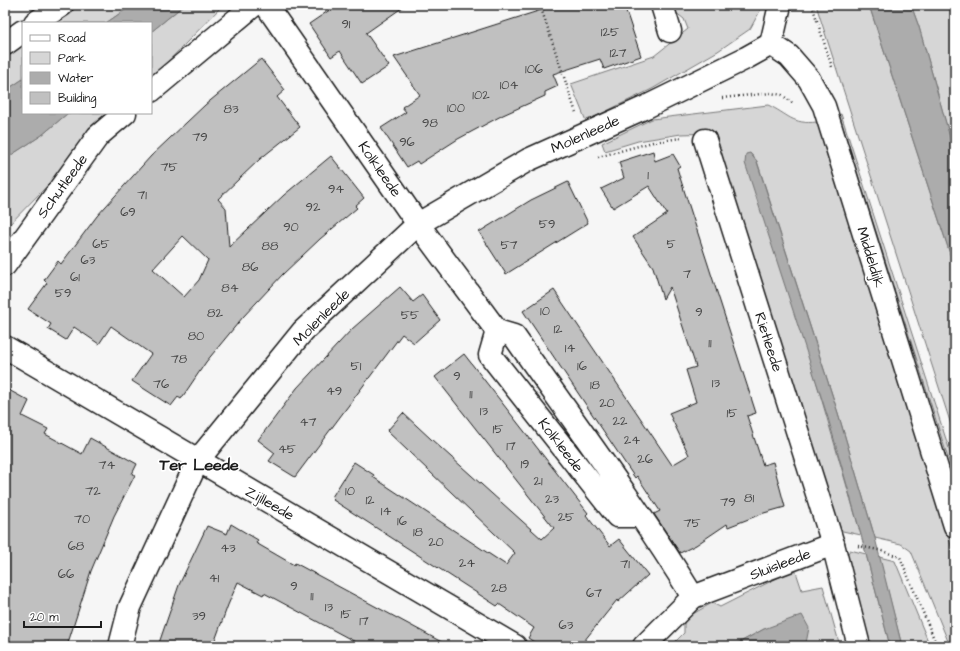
<svg xmlns="http://www.w3.org/2000/svg" width="960" height="651" font-family="'Architects Daughter',sans-serif">
<style>
.green{fill:#d6d6d6;stroke:#797979}
.water{fill:#acacac;stroke:#727272}
.building{fill:#c0c0c0;stroke:#1c1c1c;fill-rule:evenodd}
.lines{fill:none;stroke-linecap:round;stroke-linejoin:round}
.pedestrian-casing{stroke:#1c1c1c;stroke-width:25}
.minor-casing{stroke:#1c1c1c;stroke-width:25}
.tertiary-casing{stroke:#1c1c1c;stroke-width:25}
.path{stroke:#1c1c1c;stroke-width:2.5;stroke-dasharray:1 3;stroke-linecap:butt}
.pedestrian{stroke:#fff;stroke-width:22}
.minor{stroke:#fff;stroke-width:22}
.tertiary{stroke:#fff;stroke-width:22}
.labels{text-anchor:middle;stroke-width:3.5;stroke-linejoin:round;paint-order:stroke}
.number-label{font-size:13px;fill:#454545}
.street-label{font-size:15px;fill:#1c1c1c;stroke:#fff}
.neighbourhood-label{font-size:16px;font-weight:bold;fill:#1c1c1c;stroke:#fff}
</style>
<rect width="100%" height="100%" fill="#f6f6f6"/>
<filter id="ink" filterUnits="userSpaceOnUse"><feTurbulence type="fractalNoise" baseFrequency=".025" numOctaves="2"/><feDisplacementMap in="SourceGraphic" scale="8" xChannelSelector="R" yChannelSelector="G"/><feConvolveMatrix kernelMatrix="1 2 1 2 8 2 1 2 1" color-interpolation-filters="sRGB"/></filter>
<g filter="url(#ink)">
<g class="green">
<polygon points="79,5 132,5 106,23 53,23"/>
<polygon points="184,5 223,5 151,79 151,32"/>
<polygon points="672,5 761,5 761,9 750,29 718,51 652,89 586,121 571,84 654,56 688,29 684,19 675,12"/>
<polygon points="816,5 869,5 955,269 955,437"/>
<polygon points="911,5 955,5 955,146 951,141 919,27"/>
<polygon points="23,43 23,79 5,91 5,55"/>
<path d="M768,105C788,114 792,125 817,122L955,558V646H950L911,551L901,544L875,538L838,413L757,161L750,153L861,535L838,530L715,133L681,134L638,141L605,151L602,143L652,119Z"/>
<polygon points="68,113 118,113 5,229 5,159 42,135"/>
<polygon points="841,114 955,467 955,480 839,115"/>
<polygon points="850,550 866,554 890,646 870,646 846,557"/>
<polygon points="879,557 895,561 930,646 902,646"/>
<polygon points="795,569 802,590 823,586 840,646 801,646 806,643 764,629 733,646 671,646 684,633 684,619 712,603 720,607"/>
</g>
<g class="water">
<polygon points="132,5 184,5 151,32 151,23 106,23"/>
<polygon points="869,5 911,5 919,27 951,141 955,146 955,269"/>
<polygon points="23,79 23,113 68,113 42,135 5,159 5,91"/>
<polygon points="750,153 757,162 838,413 875,538 902,646 890,646 861,535 828,418 745,163 746,154"/>
<polygon points="802,615 809,628 806,643 801,646 733,646 764,629"/>
</g>
<g class="building">
<polygon points="337,5 406,5 366,33 389,66 362,84 340,51 331,57 309,24"/>
<polygon points="557,5 624,5 641,56 604,69 600,59 553,74 558,86 545,92 545,96 503,115 458,139 419,164 417,161 407,167 381,128 406,112 402,107 420,95 394,57"/>
<path d="M261,59L285,90L277,97L300,127L260,159L218,199L226,208L229,247L284,195L331,156L364,198L355,206L357,208L320,239L283,274L243,317L206,362L181,399L178,397L171,406L132,381L151,354L111,326L99,344L74,327L66,340L48,329L51,324L28,309L47,283L44,280L58,261L61,264L97,216L151,156L205,105ZM183,236L208,260L199,280L184,297L153,269Z"/>
<polygon points="653,151 655,161 673,154 680,166 677,168 683,187 756,413 747,416 763,465 773,462 785,507 764,513 728,527 727,524 696,545 680,553 654,514 660,511 637,476 635,478 523,311 554,290 672,465 689,455 669,413 696,402 686,370 696,367 670,287 663,299 653,267 633,237 667,214 649,186 613,208 601,189 624,178 619,162"/>
<polygon points="568,182 588,223 506,274 479,232 531,200"/>
<polygon points="400,287 413,302 422,295 440,320 414,343 402,334 295,477 269,461 275,453 258,440 297,388 352,329"/>
<polygon points="464,354 588,513 586,515 610,546 619,539 648,575 618,602 617,600 580,646 540,646 528,638 534,628 499,604 497,606 395,540 333,500 334,499 332,497 354,462 374,475 373,477 506,565 515,553 387,431 403,413 431,439 542,539 554,528 435,377"/>
<polygon points="5,388 29,401 22,416 48,429 45,434 82,454 90,438 137,464 132,474 135,475 114,516 91,571 67,646 5,646"/>
<polygon points="231,524 258,540 256,543 294,565 295,563 449,646 363,646 264,593 263,595 238,582 228,605 213,646 158,646 179,585 207,526 227,534"/>
</g>
<g class="lines">
<g class="pedestrian-casing">
<path id="pedestrian" d="M640,516H617L490,355L497,331L514,336C574,422 638,507 693,597"/>
</g>
<g class="minor-casing">
<g id="minor">
<polyline points="266,5 418,224 497,331"/>
<polyline points="662,5 670,31"/>
<polyline points="35,23 62,5"/>
<polyline points="5,44 23,31"/>
<polyline points="151,91 254,5"/>
<polyline points="705,140 833,544"/>
<polyline points="5,265 98,136 125,113"/>
<polyline points="5,347 515,646"/>
<polyline points="120,646 130,607 198,460 303,331 418,224 528,160 646,107 746,58 771,44"/>
<polyline points="644,646 693,597 833,544 859,646"/>
</g>
</g>
<g class="tertiary-casing">
<polyline id="tertiary" points="780,5 771,44 789,56 809,79 824,106 955,526"/>
</g>
<g class="path">
<polyline points="540,5 576,113"/>
<polyline points="812,5 832,67"/>
<polyline points="722,98 771,93 782,95 794,104"/>
<polyline points="598,157 653,142 681,138"/>
<polyline points="858,546 879,550 900,557 937,646"/>
</g>
<use href="#pedestrian" class="pedestrian"/>
<use href="#minor" class="minor"/>
<use href="#tertiary" class="tertiary"/>
</g>
</g>
<g class="labels">
<g class="number-label">
<text x="346" y="28">91</text>
<text x="610" y="36">125</text>
<text x="618" y="57">127</text>
<text x="534" y="73">106</text>
<text x="509" y="89">104</text>
<text x="481" y="99">102</text>
<text x="456" y="112">100</text>
<text x="231" y="113">83</text>
<text x="430" y="127">98</text>
<text x="200" y="141">79</text>
<text x="407" y="146">96</text>
<text x="169" y="171">75</text>
<text x="648" y="179">1</text>
<text x="336" y="193">94</text>
<text x="142" y="199">71</text>
<text x="313" y="211">92</text>
<text x="128" y="216">69</text>
<text x="547" y="228">59</text>
<text x="291" y="231">90</text>
<text x="101" y="248">65</text>
<text x="671" y="248">5</text>
<text x="509" y="249">57</text>
<text x="270" y="250">88</text>
<text x="88" y="264">63</text>
<text x="250" y="271">86</text>
<text x="687" y="278">7</text>
<text x="75" y="281">61</text>
<text x="230" y="292">84</text>
<text x="63" y="297">59</text>
<text x="545" y="315">10</text>
<text x="699" y="316">9</text>
<text x="215" y="317">82</text>
<text x="410" y="319">55</text>
<text x="558" y="333">12</text>
<text x="196" y="340">80</text>
<text x="710" y="347">11</text>
<text x="570" y="352">14</text>
<text x="179" y="363">78</text>
<text x="356" y="370">51</text>
<text x="582" y="370">16</text>
<text x="457" y="380">9</text>
<text x="716" y="387">13</text>
<text x="161" y="388">76</text>
<text x="595" y="389">18</text>
<text x="334" y="395">49</text>
<text x="471" y="398">11</text>
<text x="607" y="407">20</text>
<text x="484" y="415">13</text>
<text x="732" y="417">15</text>
<text x="620" y="425">22</text>
<text x="308" y="426">47</text>
<text x="498" y="433">15</text>
<text x="632" y="444">24</text>
<text x="511" y="450">17</text>
<text x="287" y="453">45</text>
<text x="645" y="463">26</text>
<text x="525" y="468">19</text>
<text x="107" y="469">74</text>
<text x="538" y="485">21</text>
<text x="93" y="495">72</text>
<text x="350" y="495">10</text>
<text x="749" y="502">81</text>
<text x="552" y="503">23</text>
<text x="370" y="504">12</text>
<text x="728" y="506">79</text>
<text x="386" y="515">14</text>
<text x="566" y="521">25</text>
<text x="82" y="523">70</text>
<text x="402" y="525">16</text>
<text x="692" y="527">75</text>
<text x="418" y="536">18</text>
<text x="436" y="546">20</text>
<text x="76" y="550">68</text>
<text x="228" y="552">43</text>
<text x="467" y="567">24</text>
<text x="625" y="568">71</text>
<text x="66" y="578">66</text>
<text x="214" y="582">41</text>
<text x="294" y="590">9</text>
<text x="499" y="592">28</text>
<text x="594" y="597">67</text>
<text x="312" y="600">11</text>
<text x="329" y="611">13</text>
<text x="346" y="618">15</text>
<text x="199" y="620">39</text>
<text x="364" y="625">17</text>
<text x="566" y="629">63</text>
</g>
<g class="street-label">
<text transform="translate(585 134) rotate(-24)" y="5">Molenleede</text>
<text transform="translate(380 169) rotate(55)" y="5">Kolkleede</text>
<text transform="translate(62 186) rotate(-54)" y="5">Schutleede</text>
<text transform="translate(871 257) rotate(73)" y="5">Middeldijk</text>
<text transform="translate(321 317) rotate(-45)" y="5">Molenleede</text>
<text transform="translate(769 342) rotate(72)" y="5">Rietleede</text>
<text transform="translate(561 445) rotate(52)" y="5">Kolkleede</text>
<text transform="translate(270 503) rotate(30)" y="5">Zijlleede</text>
<text transform="translate(780 564) rotate(-21)" y="5">Sluisleede</text>
</g>
<g class="neighbourhood-label">
<text x="199" y="470">Ter Leede</text>
</g>
</g>
<rect width="960" height="651" fill="none" stroke="#fff" stroke-width="20"/>
<rect x="10" y="10" width="940" height="631" fill="none" stroke="#1c1c1c" stroke-width="1.5" filter="url(#ink)"/>
<rect x="22" y="22" width="130" height="92" fill="#ffffff" stroke="#a4a4a4"/>
<rect x="30" y="35" width="20" height="6" fill="#ffffff" stroke="#a4a4a4"/>
<text x="58" y="42" font-size="12" fill="#1c1c1c">Road</text>
<rect x="30" y="52" width="20" height="12" fill="#d6d6d6" stroke="#a4a4a4"/>
<text x="58" y="62" font-size="12" fill="#1c1c1c">Park</text>
<rect x="30" y="72" width="20" height="12" fill="#acacac" stroke="#a4a4a4"/>
<text x="58" y="82" font-size="12" fill="#1c1c1c">Water</text>
<rect x="30" y="92" width="20" height="12" fill="#c0c0c0" stroke="#a4a4a4"/>
<text x="58" y="102" font-size="12" fill="#1c1c1c">Building</text>
<path d="M24 621v6h77v-6" fill="none" stroke="#1c1c1c" stroke-width="2"/>
<text x="30" y="621" font-size="12" fill="#1c1c1c" stroke="#ffffff" stroke-width="3" paint-order="stroke">20 m</text>
</svg>
